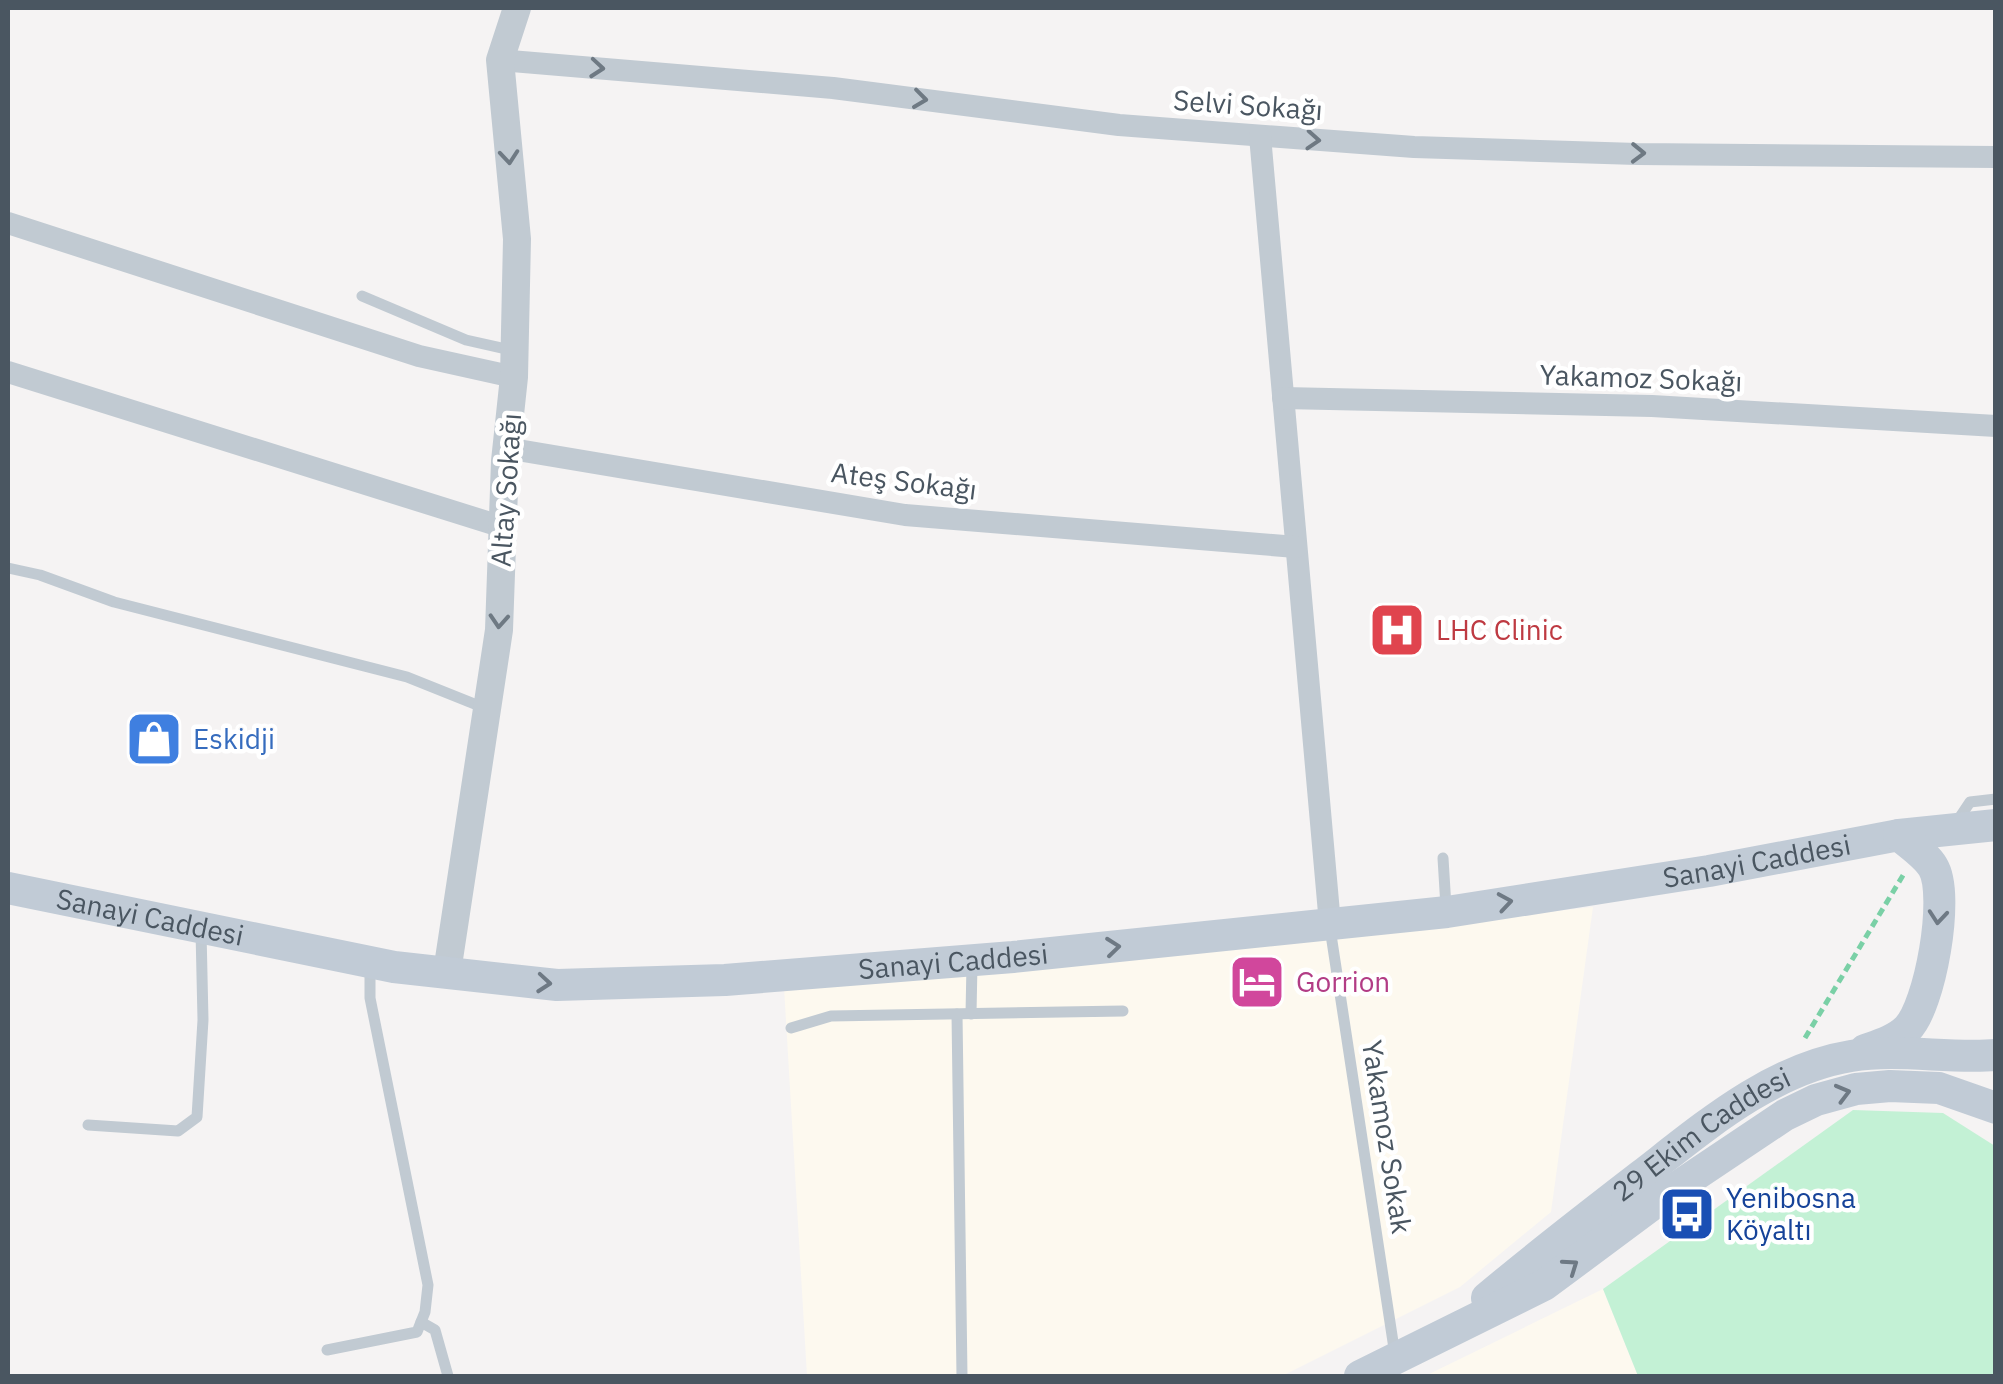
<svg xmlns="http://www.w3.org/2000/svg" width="2003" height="1384" font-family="'IBM Plex Sans',sans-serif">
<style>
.commercial{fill:#fdf9ef}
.green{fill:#c3f1d5}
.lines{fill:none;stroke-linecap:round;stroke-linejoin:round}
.path{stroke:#7ad0a6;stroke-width:5;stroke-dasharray:8 5;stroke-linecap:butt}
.service{stroke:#c1cad2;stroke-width:11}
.minor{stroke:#c1cad2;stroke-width:22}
.tertiary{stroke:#c1cad2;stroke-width:28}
.secondary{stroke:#c1cbd6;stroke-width:32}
.oneway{stroke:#6e7983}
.oneway2{stroke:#6e7984}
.labels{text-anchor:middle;stroke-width:9;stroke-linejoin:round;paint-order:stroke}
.street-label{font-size:28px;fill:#4a5661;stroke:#fff}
.health-label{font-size:28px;fill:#be3a42;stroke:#fff;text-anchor:start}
.shop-label{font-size:28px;fill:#366cbe;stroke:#fff;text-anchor:start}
.hotel-label{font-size:28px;fill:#b23c85;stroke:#fff;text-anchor:start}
.transit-label{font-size:28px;fill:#164399;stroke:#fff;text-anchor:start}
</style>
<rect width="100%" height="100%" fill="#f5f3f3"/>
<g class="commercial">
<polygon points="1593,907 1551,1212 1460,1287 1282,1376 807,1376 784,987 1335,935"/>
<polygon points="1603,1289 1638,1376 1425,1376"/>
</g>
<polygon class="green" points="1853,1110 1943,1113 1995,1146 1995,1376 1638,1376 1603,1289"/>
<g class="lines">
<polyline class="path" points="1805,1038 1905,872"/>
<g class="service">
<polyline points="362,296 466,340 515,351"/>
<polyline points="8,568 40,575 114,602 407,677 487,709"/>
<polyline points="1956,823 1970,802 1996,799"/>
<polyline points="1443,858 1446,907"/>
<polyline points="1330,928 1395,1355"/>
<polyline points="957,1014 962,1376"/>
<polyline points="971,1014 972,964"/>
<polyline points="791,1028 831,1016 1123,1011"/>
<polyline points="88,1125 178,1131 197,1117 203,1020 201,931"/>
<polyline points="421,1322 435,1330 448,1376"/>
<polyline points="327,1350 417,1332 425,1312 428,1285 370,998 370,965"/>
</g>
<g class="minor">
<polyline points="500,60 833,88 1119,125 1414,147 1637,154 1996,157"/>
<polyline points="1260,136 1330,924"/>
<polyline points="8,223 419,356 514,377"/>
<polyline points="8,372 503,527"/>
<polyline points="1283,398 1652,406 1996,426"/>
<polyline points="506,448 905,515 1296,547"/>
</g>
<polyline class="tertiary" points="447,972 499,630 505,461 514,377 517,239 500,60 517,8"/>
<g class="secondary">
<path id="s1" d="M8,888L394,967L557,985L725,980L1013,957L1447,912L1709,871L1899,835L1996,825"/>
<path d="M1865,1050C1879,1045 1896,1040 1907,1029C1930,1007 1950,895 1933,867C1926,855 1909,844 1899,835"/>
<path id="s2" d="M1487,1298C1538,1255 1590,1215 1642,1175C1704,1127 1771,1069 1851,1056C1898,1048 1948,1059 1996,1055"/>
<polyline points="1360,1376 1544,1285 1661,1198 1785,1115 1816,1100 1856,1089 1890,1086 1939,1088 1996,1108"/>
</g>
</g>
<defs><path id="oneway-chevron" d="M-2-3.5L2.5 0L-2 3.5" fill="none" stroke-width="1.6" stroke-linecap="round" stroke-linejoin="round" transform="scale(2.5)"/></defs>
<g class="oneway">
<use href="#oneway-chevron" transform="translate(597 68) rotate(5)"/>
<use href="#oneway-chevron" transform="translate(920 99) rotate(7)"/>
<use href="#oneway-chevron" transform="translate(1313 140) rotate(4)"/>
<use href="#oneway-chevron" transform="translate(1638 153) rotate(1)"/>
<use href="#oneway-chevron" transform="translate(509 157) rotate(85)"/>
<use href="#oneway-chevron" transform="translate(499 621) rotate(94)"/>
</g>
<g class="oneway2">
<use href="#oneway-chevron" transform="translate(1505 902) rotate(-9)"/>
<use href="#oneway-chevron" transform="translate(1938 917) rotate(95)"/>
<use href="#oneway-chevron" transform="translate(1113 947) rotate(-6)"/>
<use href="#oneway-chevron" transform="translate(544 983) rotate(5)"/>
<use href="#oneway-chevron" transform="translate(1843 1093) rotate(-15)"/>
<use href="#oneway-chevron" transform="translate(1571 1266) rotate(-35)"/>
</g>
<defs>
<g id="hospital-square" transform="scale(2.875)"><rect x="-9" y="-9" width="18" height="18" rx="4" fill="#e0444e" stroke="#fff"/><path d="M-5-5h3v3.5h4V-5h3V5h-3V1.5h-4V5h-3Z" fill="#fff"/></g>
<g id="shop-square" transform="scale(2.875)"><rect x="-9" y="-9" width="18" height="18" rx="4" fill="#3f7fe0" stroke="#fff"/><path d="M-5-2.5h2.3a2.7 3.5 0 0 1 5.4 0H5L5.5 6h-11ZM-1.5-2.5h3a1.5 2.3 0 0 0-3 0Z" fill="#fff"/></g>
<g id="hotel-square" transform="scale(2.875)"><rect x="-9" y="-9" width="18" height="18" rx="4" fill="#d1479c" stroke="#fff"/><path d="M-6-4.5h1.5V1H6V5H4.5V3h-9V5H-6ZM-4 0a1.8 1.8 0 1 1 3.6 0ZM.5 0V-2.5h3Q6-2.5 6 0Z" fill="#fff"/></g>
<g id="bus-square" transform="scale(2.875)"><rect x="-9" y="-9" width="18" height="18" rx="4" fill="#1a4fb4" stroke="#fff"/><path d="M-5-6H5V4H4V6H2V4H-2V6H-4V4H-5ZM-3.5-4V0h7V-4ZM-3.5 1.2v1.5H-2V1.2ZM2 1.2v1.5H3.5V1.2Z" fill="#fff"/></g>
</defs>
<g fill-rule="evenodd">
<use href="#hospital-square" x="1397" y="630"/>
<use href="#shop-square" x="154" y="739"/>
<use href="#hotel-square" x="1257" y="982"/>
<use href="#bus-square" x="1687" y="1214"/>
</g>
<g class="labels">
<g class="street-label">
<text transform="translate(1248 105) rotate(4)" y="10">Selvi Sokağı</text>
<text transform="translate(1641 378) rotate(2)" y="10">Yakamoz Sokağı</text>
<text transform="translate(904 481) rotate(7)" y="10">Ateş Sokağı</text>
<text transform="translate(506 490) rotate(-86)" y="10">Altay Sokağı</text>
<text dy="10" stroke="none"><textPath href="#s1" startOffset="1765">Sanayi Caddesi</textPath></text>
<text dy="10" stroke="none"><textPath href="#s1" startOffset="145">Sanayi Caddesi</textPath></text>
<text dy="10" stroke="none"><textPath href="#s1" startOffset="955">Sanayi Caddesi</textPath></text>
<text transform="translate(1387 1137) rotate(81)" y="10">Yakamoz Sokak</text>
<text dy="10" stroke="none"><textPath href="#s2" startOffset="270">29 Ekim Caddesi</textPath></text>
</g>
<g class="health-label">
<text x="1436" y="640">LHC Clinic</text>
</g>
<g class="shop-label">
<text x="193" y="749">Eskidji</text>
</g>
<g class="hotel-label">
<text x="1296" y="992">Gorrion</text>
</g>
<g class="transit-label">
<text x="1726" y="1208">Yenibosna<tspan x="1726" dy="32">Köyaltı</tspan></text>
</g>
</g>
<rect width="2003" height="1384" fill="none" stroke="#4a5661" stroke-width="20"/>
</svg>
